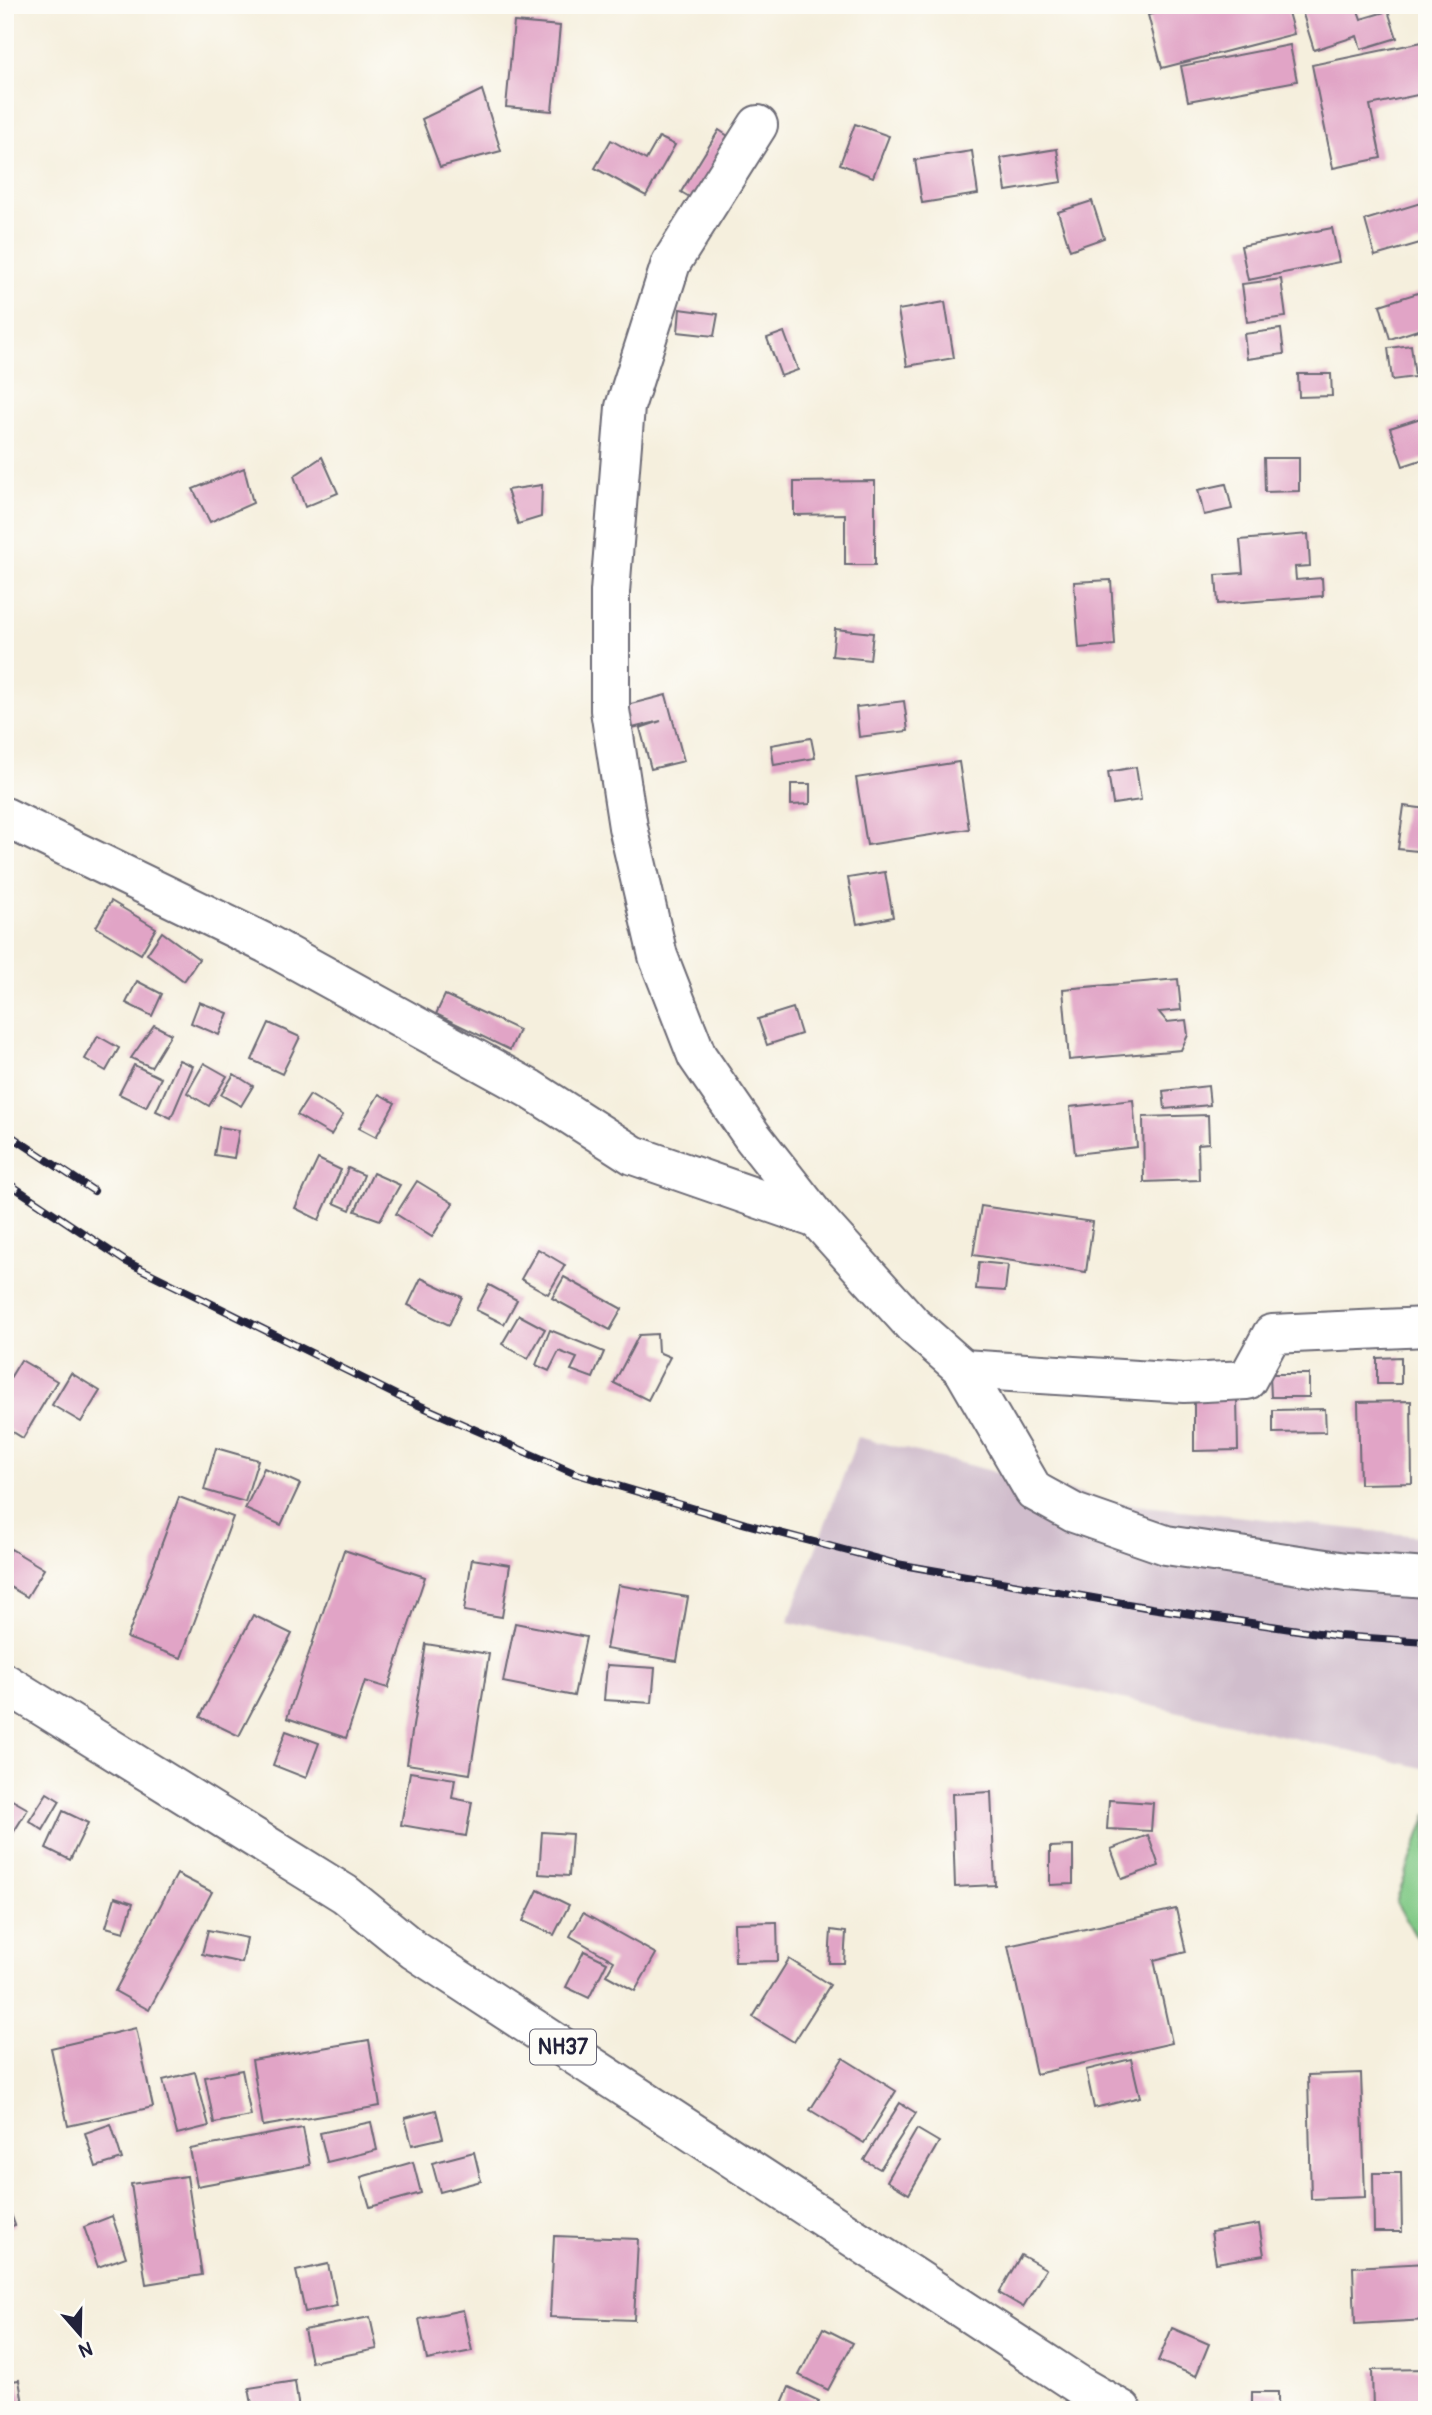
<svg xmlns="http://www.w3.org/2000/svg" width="1432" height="2415" font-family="Pangolin,sans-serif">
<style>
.industrial{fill:#d0bdcc}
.green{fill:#80c985;stroke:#517660;stroke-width:2}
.building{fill:#e1a4c6}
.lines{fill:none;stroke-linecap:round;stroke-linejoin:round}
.street-casing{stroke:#6c6a74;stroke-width:42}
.highway-casing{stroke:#6c6a74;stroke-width:42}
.street{stroke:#fff;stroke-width:38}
.highway{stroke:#fff;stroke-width:38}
.rail-casing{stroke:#22223b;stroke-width:8}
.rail{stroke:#fdfcf7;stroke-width:5;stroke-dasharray:16;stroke-linecap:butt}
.labels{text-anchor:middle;stroke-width:5;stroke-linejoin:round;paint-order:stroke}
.shield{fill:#fdfcf7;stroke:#646373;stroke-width:2}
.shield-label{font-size:21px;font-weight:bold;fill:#22223b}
</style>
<rect width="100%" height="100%" fill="#fdfcf7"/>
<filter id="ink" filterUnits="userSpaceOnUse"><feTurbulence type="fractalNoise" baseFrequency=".0143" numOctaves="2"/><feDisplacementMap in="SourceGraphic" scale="14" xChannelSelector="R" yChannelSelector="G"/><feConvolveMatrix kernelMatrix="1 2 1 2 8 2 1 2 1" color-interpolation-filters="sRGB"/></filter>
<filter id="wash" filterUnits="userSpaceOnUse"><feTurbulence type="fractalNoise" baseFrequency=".00686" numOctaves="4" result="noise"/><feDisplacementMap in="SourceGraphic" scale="28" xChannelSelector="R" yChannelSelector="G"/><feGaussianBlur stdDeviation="1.57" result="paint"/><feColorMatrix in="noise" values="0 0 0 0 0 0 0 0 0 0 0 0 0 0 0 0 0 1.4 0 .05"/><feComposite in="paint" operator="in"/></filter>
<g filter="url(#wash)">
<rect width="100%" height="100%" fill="#f5efdd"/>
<polygon class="industrial" points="858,1437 1117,1503 1427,1537 1427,1769 788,1622"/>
<polygon class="green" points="1427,1814 1427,1956 1396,1902"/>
<g id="blocks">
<g class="building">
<polygon points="1185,5 1286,5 1294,34 1162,68 1148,15"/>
<polygon points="1322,5 1356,5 1361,19 1388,11 1397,38 1361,49 1357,36 1314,50 1302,11"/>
<polygon points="514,22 560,26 552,111 506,107"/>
<polygon points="1427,41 1427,93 1370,105 1381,158 1333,168 1312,65"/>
<polygon points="1290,45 1297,81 1188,101 1181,66"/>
<polygon points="482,90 501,151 440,167 422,119"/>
<polygon points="855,124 889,136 873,177 840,164"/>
<polygon points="719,130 737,142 700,203 681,192"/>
<polygon points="659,137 675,145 646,196 595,168 611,140 646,160"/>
<polygon points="1057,149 1062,182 1006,191 1001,158"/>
<polygon points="972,151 978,194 922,203 915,160"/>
<polygon points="1092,201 1104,238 1070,250 1058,212"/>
<polygon points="1427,201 1427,241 1375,256 1365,220"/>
<polygon points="1332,228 1339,262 1248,280 1241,246"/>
<polygon points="1281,279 1286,317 1247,322 1242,284"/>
<polygon points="1427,290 1427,327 1390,339 1380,305"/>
<polygon points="945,302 954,358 907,366 898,310"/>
<polygon points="680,309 718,314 714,336 678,332"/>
<polygon points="1281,329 1284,354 1247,359 1244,334"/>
<polygon points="784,332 798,370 781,376 767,338"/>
<polygon points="1411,345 1415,377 1392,380 1388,348"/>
<polygon points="1298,374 1331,374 1332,396 1299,397"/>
<polygon points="1427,416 1427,458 1403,466 1390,428"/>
<polygon points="322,457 338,493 305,507 294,476"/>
<polygon points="1264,458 1299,458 1299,491 1265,492"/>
<polygon points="244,468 253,503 210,522 193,489"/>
<polygon points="875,481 875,565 845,565 845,514 794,515 794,482"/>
<polygon points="1226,484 1232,509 1204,515 1198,490"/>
<polygon points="542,485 541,517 518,524 507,490"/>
<polygon points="1308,534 1310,566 1295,567 1296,580 1322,578 1323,596 1218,604 1216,575 1243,573 1240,540"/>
<polygon points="1111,580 1115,645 1079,648 1074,582"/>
<polygon points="835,629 873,633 870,660 832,656"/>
<polygon points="666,695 684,761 651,769 640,728 661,721 624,730 619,707"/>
<polygon points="904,701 908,731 859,737 856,707"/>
<polygon points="811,738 815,758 774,765 771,745"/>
<polygon points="959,762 969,829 867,845 856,778"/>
<polygon points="1136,767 1141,800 1113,804 1108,772"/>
<polygon points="791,784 810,784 810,804 791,805"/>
<polygon points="1404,806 1427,809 1427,852 1398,849"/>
<polygon points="885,872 893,917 857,924 848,878"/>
<polygon points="111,901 156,928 141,954 96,927"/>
<polygon points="162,932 199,959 184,981 147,954"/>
<polygon points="1178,979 1181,1010 1159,1012 1167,1022 1186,1020 1188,1035 1181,1050 1069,1060 1063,989"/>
<polygon points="137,981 162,994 152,1016 126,1003"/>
<polygon points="445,995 519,1030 510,1050 436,1014"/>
<polygon points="199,1002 228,1013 219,1035 191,1023"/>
<polygon points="793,1008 801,1034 767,1045 758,1019"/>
<polygon points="269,1023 300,1037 282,1074 252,1060"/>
<polygon points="154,1025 171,1034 151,1067 131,1058"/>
<polygon points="98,1036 119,1048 106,1071 85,1059"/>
<polygon points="179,1060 193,1066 171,1118 156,1111"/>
<polygon points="204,1063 227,1076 209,1106 187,1093"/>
<polygon points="134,1065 161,1078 146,1107 119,1094"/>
<polygon points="234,1074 253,1086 241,1106 221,1095"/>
<polygon points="1208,1086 1210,1105 1165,1109 1163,1091"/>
<polygon points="379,1094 395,1103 376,1137 359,1128"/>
<polygon points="310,1095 343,1115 331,1135 297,1115"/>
<polygon points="1133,1100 1137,1147 1075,1154 1070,1107"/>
<polygon points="1208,1115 1209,1143 1198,1144 1199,1180 1144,1182 1143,1117"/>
<polygon points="219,1127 239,1130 234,1158 214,1155"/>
<polygon points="318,1159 341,1170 319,1220 295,1208"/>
<polygon points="348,1168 364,1175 350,1210 334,1203"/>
<polygon points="373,1173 400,1185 380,1220 355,1211"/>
<polygon points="417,1181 453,1203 432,1237 396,1214"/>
<polygon points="981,1206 1093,1222 1086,1272 973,1255"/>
<polygon points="538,1249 565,1265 548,1294 521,1279"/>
<polygon points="979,1262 1008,1265 1005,1291 976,1289"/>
<polygon points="564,1277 622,1309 610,1330 552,1298"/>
<polygon points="421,1278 462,1297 449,1325 408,1305"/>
<polygon points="489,1285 517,1300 504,1324 476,1310"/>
<polygon points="519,1315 545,1329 528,1359 502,1344"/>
<polygon points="550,1330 604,1352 593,1378 571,1370 577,1358 559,1351 549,1371 536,1365"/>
<polygon points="657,1334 658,1352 670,1357 648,1400 614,1383 639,1335"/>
<polygon points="1401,1357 1401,1384 1377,1384 1377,1358"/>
<polygon points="21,1360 57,1381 23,1438 5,1427 5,1386"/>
<polygon points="71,1373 100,1391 81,1422 52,1405"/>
<polygon points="1270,1374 1309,1374 1309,1397 1271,1397"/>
<polygon points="1237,1397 1238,1450 1194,1451 1194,1398"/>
<polygon points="1411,1401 1412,1483 1360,1484 1358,1402"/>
<polygon points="1325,1409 1326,1432 1273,1433 1273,1410"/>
<polygon points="216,1448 258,1460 245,1502 204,1490"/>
<polygon points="264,1468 300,1484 281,1525 245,1509"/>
<polygon points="179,1497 233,1517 181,1658 127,1638"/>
<polygon points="11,1549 44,1569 27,1597 5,1584 5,1559"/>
<polygon points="344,1550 425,1577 388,1688 365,1681 346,1738 287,1718"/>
<polygon points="472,1559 510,1565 502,1617 464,1611"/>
<polygon points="618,1585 688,1597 677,1661 606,1649"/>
<polygon points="253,1615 292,1634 239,1736 200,1717"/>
<polygon points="515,1623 586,1637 574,1696 503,1682"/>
<polygon points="426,1644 489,1654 470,1774 407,1764"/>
<polygon points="607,1665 655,1668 652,1703 604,1700"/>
<polygon points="286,1731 319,1743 306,1778 273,1765"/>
<polygon points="410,1772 455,1779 452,1798 472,1802 466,1836 401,1825"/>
<polygon points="991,1792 995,1885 955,1887 952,1794"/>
<polygon points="47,1793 60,1801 43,1830 29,1821"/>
<polygon points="5,1796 28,1809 8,1841 5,1840"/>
<polygon points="1109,1800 1153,1803 1151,1831 1107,1829"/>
<polygon points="63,1811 88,1823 70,1860 46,1848"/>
<polygon points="542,1832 572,1834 569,1876 539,1874"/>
<polygon points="1148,1835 1159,1866 1122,1879 1111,1849"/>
<polygon points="1073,1846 1073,1884 1050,1885 1050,1847"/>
<polygon points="177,1874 212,1892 149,2010 115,1991"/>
<polygon points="538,1890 569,1905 554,1935 523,1921"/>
<polygon points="115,1897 133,1903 124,1932 106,1927"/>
<polygon points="1176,1909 1186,1952 1154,1960 1172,2043 1036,2074 1008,1946"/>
<polygon points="583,1913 656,1954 635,1991 606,1975 614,1961 570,1936"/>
<polygon points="777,1922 778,1961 735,1962 734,1923"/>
<polygon points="208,1930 247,1938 242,1963 202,1954"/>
<polygon points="831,1930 846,1932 844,1963 829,1963"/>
<polygon points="584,1951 607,1962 589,1998 566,1987"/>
<polygon points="789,1959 830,1985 794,2042 753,2017"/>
<polygon points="136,2028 153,2107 68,2126 51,2048"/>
<polygon points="369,2040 380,2106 263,2126 252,2060"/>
<polygon points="843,2058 896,2091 864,2143 810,2110"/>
<polygon points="1131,2059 1140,2097 1094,2108 1086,2070"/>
<polygon points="242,2070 251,2116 214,2123 205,2077"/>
<polygon points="195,2072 209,2126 177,2134 163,2080"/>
<polygon points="1361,2073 1365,2197 1311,2199 1308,2075"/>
<polygon points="900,2103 916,2113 880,2169 864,2160"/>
<polygon points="436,2110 443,2138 412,2145 405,2118"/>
<polygon points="371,2122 377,2150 327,2162 320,2133"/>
<polygon points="111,2124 122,2159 96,2167 85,2133"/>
<polygon points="303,2128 310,2165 197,2186 190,2149"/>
<polygon points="917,2129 939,2142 909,2194 887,2181"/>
<polygon points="474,2152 481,2181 440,2192 432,2163"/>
<polygon points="413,2162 421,2193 370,2207 361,2177"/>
<polygon points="1373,2173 1401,2173 1402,2232 1374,2232"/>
<polygon points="187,2176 202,2275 146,2284 131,2184"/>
<polygon points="5,2197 15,2225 5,2228"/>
<polygon points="112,2216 126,2257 98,2267 84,2227"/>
<polygon points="1259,2224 1264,2255 1216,2263 1211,2232"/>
<polygon points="554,2236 638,2239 634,2320 550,2317"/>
<polygon points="1021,2255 1046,2269 1023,2307 999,2293"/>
<polygon points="1427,2263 1427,2320 1355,2324 1353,2267"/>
<polygon points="328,2264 337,2306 305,2312 296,2271"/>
<polygon points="463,2310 472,2351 427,2360 419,2319"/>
<polygon points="370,2317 377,2349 311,2362 304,2330"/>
<polygon points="823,2328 853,2343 828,2390 799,2375"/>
<polygon points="1172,2328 1209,2344 1196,2376 1158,2361"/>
<polygon points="1427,2369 1427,2410 1373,2410 1372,2370"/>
<polygon points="19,2380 24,2410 5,2410 5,2382"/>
<polygon points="295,2381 299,2410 253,2410 249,2388"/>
<polygon points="789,2387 819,2401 815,2410 779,2410"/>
<rect x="1252" y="2392" width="26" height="18"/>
</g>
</g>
</g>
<g filter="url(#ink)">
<use href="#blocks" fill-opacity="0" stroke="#6c6a74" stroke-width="2"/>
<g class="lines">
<g class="street-casing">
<g id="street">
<polyline points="758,125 671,263 625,407 610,592 610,710 628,827 658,956 697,1056 752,1136 817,1219 913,1325 963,1369 1034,1491 1074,1513 1166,1545 1346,1572 1427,1578"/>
<polyline points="5,817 267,944 530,1089 633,1155 817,1219"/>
<polyline points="963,1369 1184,1383 1247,1380 1272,1334 1427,1327"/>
</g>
</g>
<g class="highway-casing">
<polyline id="highway" points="5,1683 345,1894 414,1950 1082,2387 1122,2410"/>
</g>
<use href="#street" class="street"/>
<use href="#highway" class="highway"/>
<g class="rail-casing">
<g id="rail">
<polyline points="5,1132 94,1191"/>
<polyline points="5,1181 125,1261 398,1396 574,1473 746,1524 897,1564 1151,1608 1338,1636 1427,1642"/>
</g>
</g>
<use href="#rail" class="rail"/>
</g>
</g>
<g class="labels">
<rect class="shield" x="530" y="2029.5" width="66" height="35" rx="5"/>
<g class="shield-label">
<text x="563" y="2054">NH37</text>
</g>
</g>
<rect width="1432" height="2415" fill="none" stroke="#fdfcf7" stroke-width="28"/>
<g transform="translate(80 2334) rotate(160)" stroke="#fdfcf7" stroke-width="5" paint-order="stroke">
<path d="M0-5L12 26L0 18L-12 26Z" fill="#22223b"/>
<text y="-10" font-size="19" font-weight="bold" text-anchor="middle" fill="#22223b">N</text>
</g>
</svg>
